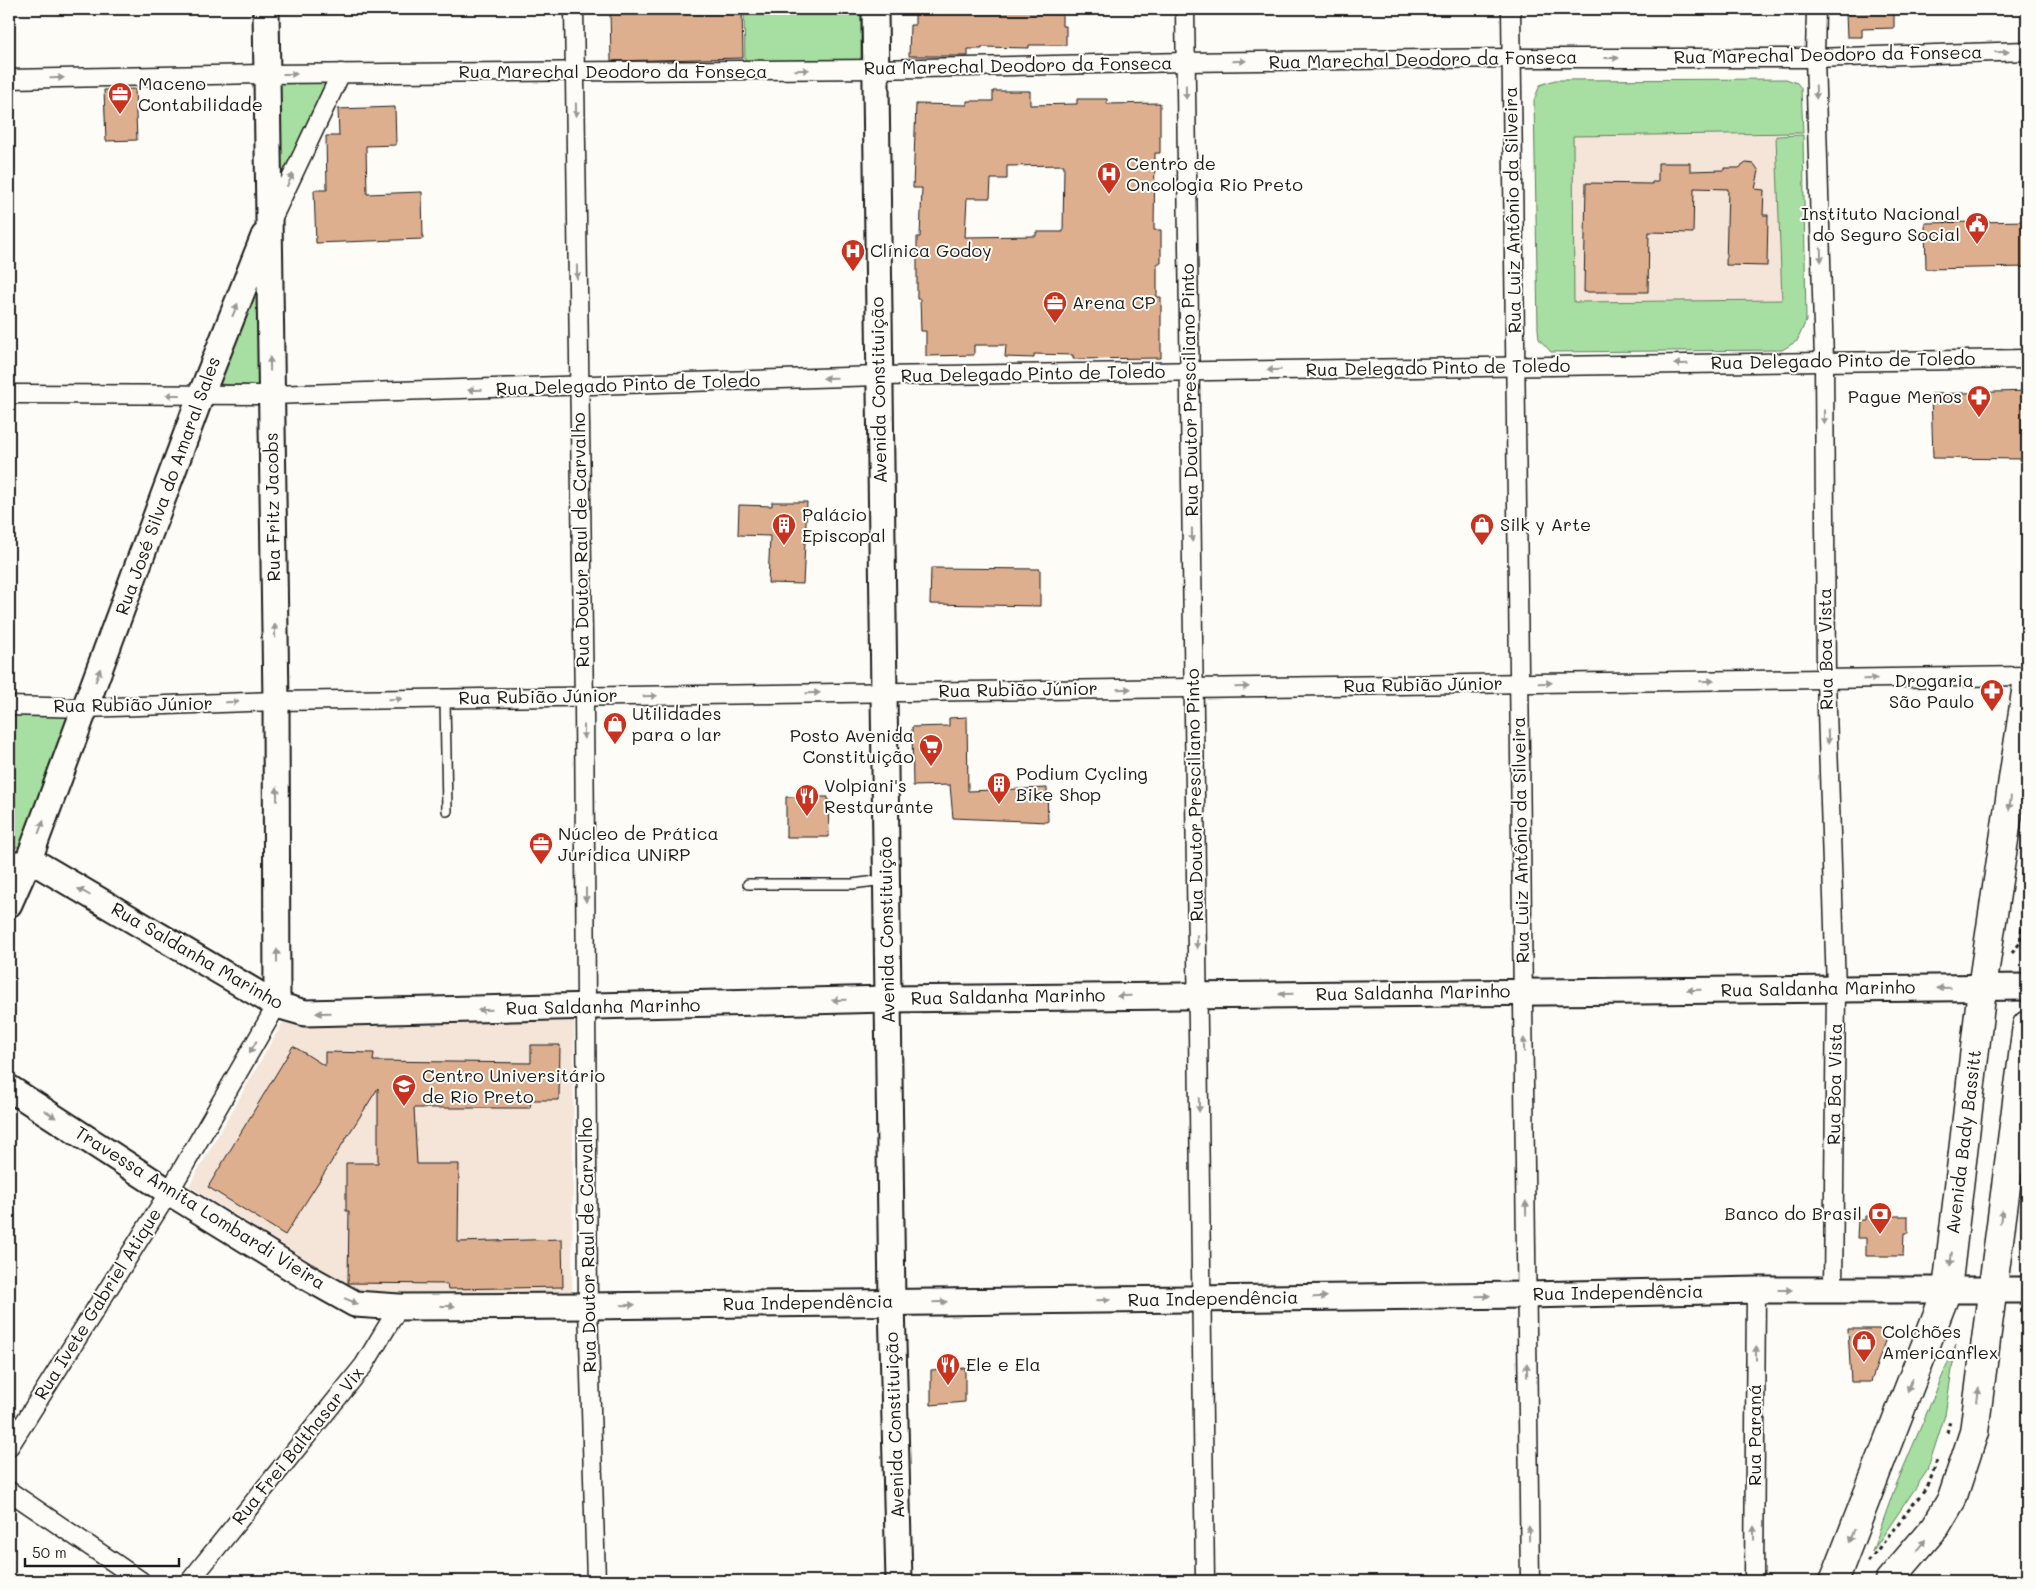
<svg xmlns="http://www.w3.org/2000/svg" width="2036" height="1590" font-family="Mali,sans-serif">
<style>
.built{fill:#f4e5d8}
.green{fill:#a7dea1;stroke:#627d5e}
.building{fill:#deaf8f;stroke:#1c1c1c;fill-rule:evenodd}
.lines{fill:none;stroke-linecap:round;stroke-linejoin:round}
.lane-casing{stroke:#1c1c1c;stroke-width:12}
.street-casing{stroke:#1c1c1c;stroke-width:21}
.secondary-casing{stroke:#1c1c1c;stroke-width:29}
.primary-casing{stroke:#1c1c1c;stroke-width:31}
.path{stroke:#1c1c1c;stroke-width:3;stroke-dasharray:4 4;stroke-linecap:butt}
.lane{stroke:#fdfcf7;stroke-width:9}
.street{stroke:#fdfcf7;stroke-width:18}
.secondary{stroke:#fdfcf7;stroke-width:25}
.primary{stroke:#fdfcf7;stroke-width:28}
.oneway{fill:#989794}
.labels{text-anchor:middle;stroke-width:4;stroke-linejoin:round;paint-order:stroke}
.street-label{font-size:18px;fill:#1c1c1c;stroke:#fdfcf7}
.poi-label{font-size:18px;fill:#1c1c1c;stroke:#fdfcf7;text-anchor:start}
</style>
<rect width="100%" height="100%" fill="#fdfcf7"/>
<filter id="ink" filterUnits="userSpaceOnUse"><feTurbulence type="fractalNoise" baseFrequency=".02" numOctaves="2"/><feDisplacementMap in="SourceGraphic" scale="10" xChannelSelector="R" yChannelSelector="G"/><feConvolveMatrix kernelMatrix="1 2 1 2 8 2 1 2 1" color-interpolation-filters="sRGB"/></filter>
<g filter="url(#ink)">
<g class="built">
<polygon points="1776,134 1782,300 1574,302 1572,136"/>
<polygon points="574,1021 572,1292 361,1293 189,1186 283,1022 301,1027"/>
</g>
<g class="green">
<polygon points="744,9 861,9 861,56 859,62 745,63"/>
<polygon points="335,77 276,202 272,78"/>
<polygon points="1786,79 1797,83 1801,88 1803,133 1573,136 1574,302 1782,300 1776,136 1803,135 1806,321 1797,341 1782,350 1551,352 1539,339 1538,329 1534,100 1540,85 1555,80"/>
<polygon points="267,247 265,386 214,384"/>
<polygon points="9,712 71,714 20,847 9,847"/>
<polygon points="1956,1344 1945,1415 1927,1471 1872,1552 1894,1490"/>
</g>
<g class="building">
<polygon points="610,9 742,9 743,58 611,61"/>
<polygon points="915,9 1062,9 1062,26 1066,26 1066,45 1029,45 1029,48 982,47 982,49 968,49 968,56 909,56 910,25 915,25"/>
<polygon points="1851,9 1894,9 1894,28 1862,29 1862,37 1847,37 1846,14 1851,14"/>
<polygon points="135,89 137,140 106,141 104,90"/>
<path d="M993,91H1030V105L1077,104V99H1107V104L1160,103V153H1155L1154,230H1161V263H1157V297H1161V358L1073,359V355L1034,354V358L1005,357L1006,345H974V355L926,356V331H921L920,299H917V237H920L922,188H913L916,104L967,105V101H993ZM1064,165L1063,232H1036V236L965,237L967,198H990L991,179H1007V166Z"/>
<polygon points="395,107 396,145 366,146 367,194 422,192 423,239 316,243 314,190 327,190 326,136 339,136 338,109"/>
<polygon points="1658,163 1690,163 1690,171 1724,170 1724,168 1739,168 1746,163 1754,164 1759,171 1755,189 1764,190 1763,215 1768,215 1767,266 1726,265 1728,189 1694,188 1693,233 1649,232 1648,292 1584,292 1586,183 1652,184 1652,182 1658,182"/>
<polygon points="2027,221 2027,267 1926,269 1925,223"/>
<polygon points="2027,391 2026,459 1933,458 1931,394"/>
<polygon points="772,502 807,502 803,584 768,583 770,536 738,535 739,505 772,506"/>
<polygon points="931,568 1040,569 1040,606 930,604"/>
<polygon points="967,717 968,791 1047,788 1048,822 953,818 950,785 913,786 912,727 949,726 949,718"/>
<polygon points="786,797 828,797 829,837 786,837"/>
<polygon points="531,1045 560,1045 559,1100 531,1100 530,1108 414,1108 417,1164 459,1164 458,1242 562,1239 563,1287 448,1289 447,1284 348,1283 349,1211 346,1211 346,1163 378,1163 378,1088 285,1235 208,1187 293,1046 325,1066 325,1052 374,1053 373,1061 531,1063"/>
<polygon points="1865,1216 1908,1216 1908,1233 1904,1233 1903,1256 1866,1256 1866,1238 1857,1238 1858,1220 1865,1220"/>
<polygon points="1848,1329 1879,1329 1886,1338 1871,1382 1851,1382"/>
<polygon points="965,1368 965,1402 931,1405 931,1370"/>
</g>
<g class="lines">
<g class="lane-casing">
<g id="lane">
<polyline points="445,699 447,811"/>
<polyline points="748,884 852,884 884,880"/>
</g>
</g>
<g class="street-casing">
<g id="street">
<polyline points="574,9 584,704 588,1306 596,1581"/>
<polyline points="1185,9 1205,1581"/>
<polyline points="1511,9 1530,1581"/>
<polyline points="1816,9 1815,58 1824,361 1826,679 1836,989 1833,1289"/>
<polyline points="9,79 267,74 876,69 1185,62 1512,58 1815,58 2027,51"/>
<polyline points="272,219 341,73"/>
<polyline points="9,394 271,395 879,376 2027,359"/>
<polyline points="9,706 86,708 276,701 2027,676"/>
<polyline points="9,862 29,859"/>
<polyline points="9,1447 169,1192 277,1005"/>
<polyline points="9,1491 141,1581"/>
<polyline points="190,1581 364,1365 399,1307"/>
<polyline points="1754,1581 1756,1290"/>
</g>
</g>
<g class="secondary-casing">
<g id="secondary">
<polyline points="266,9 276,701 277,1005"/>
<polyline points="875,9 892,1302 899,1581"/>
<polyline points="29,859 277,1005 305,1013 888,999 2027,987"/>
<polyline points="9,904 29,859 201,395 264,236"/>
<polyline points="9,1088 169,1192 305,1276 355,1304 399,1307 588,1306 1527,1295 1756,1290 2027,1290"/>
</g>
</g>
<g class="primary-casing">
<g id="primary">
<polyline points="1834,1581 1947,1290 1982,988 2027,685"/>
<polyline points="1889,1581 1936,1526 1952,1499 1974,1432 2027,1025"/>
</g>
</g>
<g class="path">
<polyline points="2012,953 2020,943 2027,880"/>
<polyline points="1947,1433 1950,1420"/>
<polyline points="1868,1562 1929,1484 1937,1460"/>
</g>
<use href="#lane" class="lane"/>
<use href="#street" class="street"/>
<use href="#secondary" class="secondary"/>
<use href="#primary" class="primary"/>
</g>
<defs><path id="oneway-solid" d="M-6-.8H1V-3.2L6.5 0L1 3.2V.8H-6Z" transform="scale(1.25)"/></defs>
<g class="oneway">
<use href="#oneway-solid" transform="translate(2002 52) rotate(-2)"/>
<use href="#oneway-solid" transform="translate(1612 58)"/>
<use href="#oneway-solid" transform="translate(1239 61) rotate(-1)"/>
<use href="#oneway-solid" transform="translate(802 70) rotate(-1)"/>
<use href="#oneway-solid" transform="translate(290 74)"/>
<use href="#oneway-solid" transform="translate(57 78) rotate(-1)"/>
<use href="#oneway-solid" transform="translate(1186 92) rotate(89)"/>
<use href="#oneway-solid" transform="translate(1816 92) rotate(88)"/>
<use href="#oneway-solid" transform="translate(576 110) rotate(89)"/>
<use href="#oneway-solid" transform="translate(290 180) rotate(-64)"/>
<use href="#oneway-solid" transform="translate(1821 255) rotate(88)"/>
<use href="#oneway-solid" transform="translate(577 272) rotate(89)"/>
<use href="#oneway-solid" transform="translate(235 310) rotate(-68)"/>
<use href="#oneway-solid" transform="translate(270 364) rotate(-91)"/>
<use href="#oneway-solid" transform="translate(1681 364) rotate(179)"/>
<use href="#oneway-solid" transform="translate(1274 370) rotate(179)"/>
<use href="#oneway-solid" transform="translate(830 378) rotate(178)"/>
<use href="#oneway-solid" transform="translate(475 390) rotate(178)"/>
<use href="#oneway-solid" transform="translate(173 395) rotate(-180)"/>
<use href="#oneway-solid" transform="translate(1824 417) rotate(90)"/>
<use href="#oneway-solid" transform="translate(1192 535) rotate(89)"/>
<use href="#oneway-solid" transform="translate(275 631) rotate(-91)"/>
<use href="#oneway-solid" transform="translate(98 675) rotate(-70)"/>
<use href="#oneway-solid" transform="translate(1870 679) rotate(-1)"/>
<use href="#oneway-solid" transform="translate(1707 681) rotate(-1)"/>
<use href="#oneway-solid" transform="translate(1545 683) rotate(-1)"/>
<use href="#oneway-solid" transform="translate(1242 687) rotate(-1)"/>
<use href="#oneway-solid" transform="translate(1124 689) rotate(-1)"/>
<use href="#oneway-solid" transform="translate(813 693) rotate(-1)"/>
<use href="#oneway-solid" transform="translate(650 696) rotate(-1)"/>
<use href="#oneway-solid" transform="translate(395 699) rotate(-1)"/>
<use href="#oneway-solid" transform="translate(232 702) rotate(-2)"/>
<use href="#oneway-solid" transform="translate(584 732) rotate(90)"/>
<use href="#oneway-solid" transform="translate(1828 737) rotate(88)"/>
<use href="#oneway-solid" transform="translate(277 794) rotate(-90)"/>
<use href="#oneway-solid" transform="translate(2010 803) rotate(98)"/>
<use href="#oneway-solid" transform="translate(41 827) rotate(-69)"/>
<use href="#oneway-solid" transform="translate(84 892) rotate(-150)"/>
<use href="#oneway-solid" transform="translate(586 895) rotate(90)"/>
<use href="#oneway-solid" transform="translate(1197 942) rotate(89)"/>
<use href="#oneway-solid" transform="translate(277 956) rotate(-90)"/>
<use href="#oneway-solid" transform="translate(1944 988) rotate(179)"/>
<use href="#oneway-solid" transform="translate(1694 990) rotate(179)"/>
<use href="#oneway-solid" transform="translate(1286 994) rotate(179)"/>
<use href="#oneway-solid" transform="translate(1124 996) rotate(179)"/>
<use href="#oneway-solid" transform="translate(839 1000) rotate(178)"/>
<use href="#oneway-solid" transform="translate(485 1010) rotate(179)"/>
<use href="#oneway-solid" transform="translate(323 1013) rotate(179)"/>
<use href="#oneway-solid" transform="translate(1524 1045) rotate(-91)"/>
<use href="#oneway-solid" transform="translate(253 1047) rotate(120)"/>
<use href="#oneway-solid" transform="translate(1199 1105) rotate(89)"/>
<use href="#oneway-solid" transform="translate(50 1114) rotate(33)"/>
<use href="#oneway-solid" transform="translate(1526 1208) rotate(-91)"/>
<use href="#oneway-solid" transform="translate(2001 1217) rotate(-82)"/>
<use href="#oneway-solid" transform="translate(1951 1259) rotate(97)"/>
<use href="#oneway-solid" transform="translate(1785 1290)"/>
<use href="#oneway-solid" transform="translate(1483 1296) rotate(-1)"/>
<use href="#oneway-solid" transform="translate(1320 1297) rotate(-1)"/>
<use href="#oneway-solid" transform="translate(1103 1300) rotate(-1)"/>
<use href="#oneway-solid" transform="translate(351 1301) rotate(23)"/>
<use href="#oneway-solid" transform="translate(940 1302) rotate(-1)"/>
<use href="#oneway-solid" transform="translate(628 1305) rotate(-1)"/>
<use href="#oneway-solid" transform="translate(448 1306)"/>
<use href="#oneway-solid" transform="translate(1756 1353) rotate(-90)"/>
<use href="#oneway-solid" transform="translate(1527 1370) rotate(-91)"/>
<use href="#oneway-solid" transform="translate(1910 1385) rotate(111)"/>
<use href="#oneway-solid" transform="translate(1978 1395) rotate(-83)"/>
<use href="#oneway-solid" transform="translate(1529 1533) rotate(-91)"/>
<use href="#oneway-solid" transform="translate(1754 1533) rotate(-90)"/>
<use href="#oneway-solid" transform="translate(1852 1536) rotate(111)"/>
<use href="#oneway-solid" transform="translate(1921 1545) rotate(-51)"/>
</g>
</g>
<defs>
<g id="office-pin" transform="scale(1.25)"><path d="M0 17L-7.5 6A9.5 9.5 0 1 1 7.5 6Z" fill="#c8321e" stroke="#fdfcf7"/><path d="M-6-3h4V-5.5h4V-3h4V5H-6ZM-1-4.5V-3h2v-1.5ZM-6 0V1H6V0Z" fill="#fff"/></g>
<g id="hospital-pin" transform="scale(1.25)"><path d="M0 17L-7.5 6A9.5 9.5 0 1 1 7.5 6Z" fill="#c8321e" stroke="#fdfcf7"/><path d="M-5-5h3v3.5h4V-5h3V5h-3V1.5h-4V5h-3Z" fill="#fff"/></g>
<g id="civic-pin" transform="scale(1.25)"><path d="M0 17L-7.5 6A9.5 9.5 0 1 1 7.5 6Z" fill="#c8321e" stroke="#fdfcf7"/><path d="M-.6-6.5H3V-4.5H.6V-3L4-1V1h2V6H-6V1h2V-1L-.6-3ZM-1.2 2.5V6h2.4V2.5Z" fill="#fff"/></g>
<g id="pharmacy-pin" transform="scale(1.25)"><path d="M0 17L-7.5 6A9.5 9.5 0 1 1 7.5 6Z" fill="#c8321e" stroke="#fdfcf7"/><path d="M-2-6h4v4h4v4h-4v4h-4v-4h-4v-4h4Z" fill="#fff"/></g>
<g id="building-pin" transform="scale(1.25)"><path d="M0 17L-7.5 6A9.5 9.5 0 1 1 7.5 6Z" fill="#c8321e" stroke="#fdfcf7"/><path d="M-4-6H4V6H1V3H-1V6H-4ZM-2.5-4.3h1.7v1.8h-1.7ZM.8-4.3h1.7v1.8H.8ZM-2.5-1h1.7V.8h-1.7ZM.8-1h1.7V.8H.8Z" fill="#fff"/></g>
<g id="shop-pin" transform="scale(1.25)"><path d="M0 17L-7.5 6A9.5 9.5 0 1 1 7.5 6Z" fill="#c8321e" stroke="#fdfcf7"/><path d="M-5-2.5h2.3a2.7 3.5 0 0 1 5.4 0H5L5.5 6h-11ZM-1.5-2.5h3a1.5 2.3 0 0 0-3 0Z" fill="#fff"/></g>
<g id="supermarket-pin" transform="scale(1.25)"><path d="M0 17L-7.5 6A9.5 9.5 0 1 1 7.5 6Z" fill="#c8321e" stroke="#fdfcf7"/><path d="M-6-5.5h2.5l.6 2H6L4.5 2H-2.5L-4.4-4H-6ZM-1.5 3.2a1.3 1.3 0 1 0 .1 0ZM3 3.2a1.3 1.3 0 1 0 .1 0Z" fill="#fff"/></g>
<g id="restaurant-pin" transform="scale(1.25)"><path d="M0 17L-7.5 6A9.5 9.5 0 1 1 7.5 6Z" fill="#c8321e" stroke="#fdfcf7"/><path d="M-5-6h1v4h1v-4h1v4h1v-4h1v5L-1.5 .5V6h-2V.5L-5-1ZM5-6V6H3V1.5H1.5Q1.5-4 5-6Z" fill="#fff"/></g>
<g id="university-pin" transform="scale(1.25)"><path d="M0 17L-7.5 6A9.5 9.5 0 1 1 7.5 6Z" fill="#c8321e" stroke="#fdfcf7"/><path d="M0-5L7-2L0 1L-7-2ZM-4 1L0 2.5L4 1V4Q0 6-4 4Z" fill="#fff"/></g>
<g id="bank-pin" transform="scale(1.25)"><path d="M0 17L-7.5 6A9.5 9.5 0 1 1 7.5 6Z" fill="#c8321e" stroke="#fdfcf7"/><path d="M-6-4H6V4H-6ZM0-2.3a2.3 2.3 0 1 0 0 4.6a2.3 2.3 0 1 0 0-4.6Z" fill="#fff"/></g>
</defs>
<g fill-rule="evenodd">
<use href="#office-pin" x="120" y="94"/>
<use href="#hospital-pin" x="1109" y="174"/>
<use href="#civic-pin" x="1977" y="224"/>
<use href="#hospital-pin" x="853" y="251"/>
<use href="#office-pin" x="1055" y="303"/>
<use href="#pharmacy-pin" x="1979" y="397"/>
<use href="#building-pin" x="784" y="525"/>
<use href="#shop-pin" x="1482" y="525"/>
<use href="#pharmacy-pin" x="1992" y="691"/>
<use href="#shop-pin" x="615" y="724"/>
<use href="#supermarket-pin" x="931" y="746"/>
<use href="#building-pin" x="999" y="784"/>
<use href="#restaurant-pin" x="807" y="796"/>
<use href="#office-pin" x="541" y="844"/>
<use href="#university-pin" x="404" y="1086"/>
<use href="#bank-pin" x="1880" y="1214"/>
<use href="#shop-pin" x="1864" y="1342"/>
<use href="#restaurant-pin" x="948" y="1365"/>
</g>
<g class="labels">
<g class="street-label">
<text transform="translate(1828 55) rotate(-1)" y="6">Rua Marechal Deodoro da Fonseca</text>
<text transform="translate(1423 60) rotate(-1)" y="6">Rua Marechal Deodoro da Fonseca</text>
<text transform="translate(1018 66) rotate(-1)" y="6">Rua Marechal Deodoro da Fonseca</text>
<text x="613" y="78">Rua Marechal Deodoro da Fonseca</text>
<text transform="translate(1513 210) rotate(-91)" y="6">Rua Luiz Antônio da Silveira</text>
<text transform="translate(1843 361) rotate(-1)" y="6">Rua Delegado Pinto de Toledo</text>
<text transform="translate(1438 368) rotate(-1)" y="6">Rua Delegado Pinto de Toledo</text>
<text transform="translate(1033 374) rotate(-1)" y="6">Rua Delegado Pinto de Toledo</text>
<text transform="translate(628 385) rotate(-2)" y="6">Rua Delegado Pinto de Toledo</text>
<text transform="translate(879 390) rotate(-91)" y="6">Avenida Constituição</text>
<text transform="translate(1190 390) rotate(-91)" y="6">Rua Doutor Presciliano Pinto</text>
<text transform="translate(168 486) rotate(-70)" y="6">Rua José Silva do Amaral Sales</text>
<text transform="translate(273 507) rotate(-91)" y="6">Rua Fritz Jacobs</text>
<text transform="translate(581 540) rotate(-91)" y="6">Rua Doutor Raul de Carvalho</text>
<text transform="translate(1826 649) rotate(-91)" y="6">Rua Boa Vista</text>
<text transform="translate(1423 685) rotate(-1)" y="6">Rua Rubião Júnior</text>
<text transform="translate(1018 690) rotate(-1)" y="6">Rua Rubião Júnior</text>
<text transform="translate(538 697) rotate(-1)" y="6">Rua Rubião Júnior</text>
<text transform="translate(133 705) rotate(-1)" y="6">Rua Rubião Júnior</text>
<text transform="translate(1195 795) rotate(-91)" y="6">Rua Doutor Presciliano Pinto</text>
<text transform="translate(1521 840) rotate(-91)" y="6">Rua Luiz Antônio da Silveira</text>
<text transform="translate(887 930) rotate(-91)" y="6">Avenida Constituição</text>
<text transform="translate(197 956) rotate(30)" y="6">Rua Saldanha Marinho</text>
<text transform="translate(1818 989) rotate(-1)" y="6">Rua Saldanha Marinho</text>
<text transform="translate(1413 993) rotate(-1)" y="6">Rua Saldanha Marinho</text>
<text transform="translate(1008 997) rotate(-1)" y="6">Rua Saldanha Marinho</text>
<text transform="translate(603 1007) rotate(-1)" y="6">Rua Saldanha Marinho</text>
<text transform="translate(1835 1084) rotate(-89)" y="6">Rua Boa Vista</text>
<text transform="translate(1964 1142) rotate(-83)" y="6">Avenida Bady Bassitt</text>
<text transform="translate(200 1208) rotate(32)" y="6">Travessa Annita Lombardi Vieira</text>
<text transform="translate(588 1245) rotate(-91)" y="6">Rua Doutor Raul de Carvalho</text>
<text transform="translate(1618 1293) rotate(-1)" y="6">Rua Independência</text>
<text transform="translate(1213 1299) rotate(-1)" y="6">Rua Independência</text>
<text transform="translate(808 1303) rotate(-1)" y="6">Rua Independência</text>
<text transform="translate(98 1304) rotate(-58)" y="6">Rua Ivete Gabriel Atique</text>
<text transform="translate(895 1425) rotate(-92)" y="6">Avenida Constituição</text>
<text transform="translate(1755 1435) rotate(-90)" y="6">Rua Paraná</text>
<text transform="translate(298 1446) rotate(-51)" y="6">Rua Frei Balthasar Vix</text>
</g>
<g class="poi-label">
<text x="138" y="90">Maceno<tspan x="138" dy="21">Contabilidade</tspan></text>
<text x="1126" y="170">Centro de<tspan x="1126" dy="21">Oncologia Rio Preto</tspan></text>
<text x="1960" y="220" text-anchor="end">Instituto Nacional<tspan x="1960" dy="21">do Seguro Social</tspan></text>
<text x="870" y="257">Clínica Godoy</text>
<text x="1072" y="309">Arena CP</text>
<text x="1962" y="403" text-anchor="end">Pague Menos</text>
<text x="802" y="521">Palácio<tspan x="802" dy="21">Episcopal</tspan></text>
<text x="1500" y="531">Silk y Arte</text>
<text x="1974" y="687" text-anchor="end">Drogaria<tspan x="1974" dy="21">São Paulo</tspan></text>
<text x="632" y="720">Utilidades<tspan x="632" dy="21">para o lar</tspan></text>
<text x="914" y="742" text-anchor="end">Posto Avenida<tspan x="914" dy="21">Constituição</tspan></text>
<text x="1016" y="780">Podium Cycling<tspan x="1016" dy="21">Bike Shop</tspan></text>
<text x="824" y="792">Volpiani's<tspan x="824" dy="21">Restaurante</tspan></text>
<text x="558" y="840">Núcleo de Prática<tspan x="558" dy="21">Jurídica UNiRP</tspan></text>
<text x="422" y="1082">Centro Universitário<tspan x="422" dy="21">de Rio Preto</tspan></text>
<text x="1862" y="1220" text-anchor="end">Banco do Brasil</text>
<text x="1882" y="1338">Colchões<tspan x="1882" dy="21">Americanflex</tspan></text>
<text x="966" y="1371">Ele e Ela</text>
</g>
</g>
<rect width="2036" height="1590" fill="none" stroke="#fdfcf7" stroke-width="30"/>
<rect x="15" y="15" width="2006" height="1560" fill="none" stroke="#1c1c1c" stroke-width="2" filter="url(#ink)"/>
<path d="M25 1558v8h154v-8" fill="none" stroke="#1c1c1c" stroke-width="2.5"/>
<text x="32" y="1558" font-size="15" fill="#1c1c1c" stroke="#fdfcf7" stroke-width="4" paint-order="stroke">50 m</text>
</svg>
